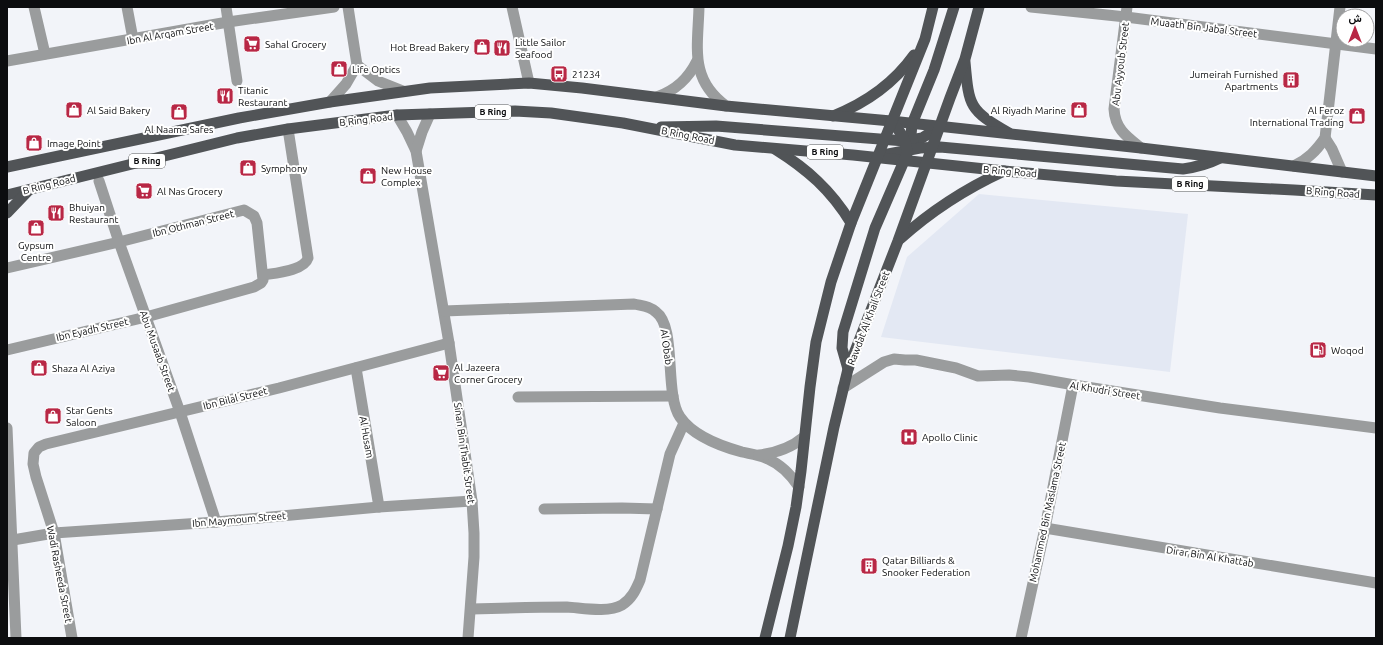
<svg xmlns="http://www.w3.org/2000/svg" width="1383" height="645" font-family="Ubuntu,Vazirmatn,sans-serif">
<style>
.built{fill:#e3e8f3}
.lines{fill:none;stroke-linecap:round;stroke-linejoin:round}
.minor{stroke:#9a9c9d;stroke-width:11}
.tertiary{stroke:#9a9c9d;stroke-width:11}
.primary{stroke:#515457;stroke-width:11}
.labels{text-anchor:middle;stroke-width:4;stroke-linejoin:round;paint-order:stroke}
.shield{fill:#fff;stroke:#555657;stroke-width:1}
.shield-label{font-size:9px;font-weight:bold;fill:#0c0d0f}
.street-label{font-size:10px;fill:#0c0d0f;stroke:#fff}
.poi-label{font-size:10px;fill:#0c0d0f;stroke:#fff;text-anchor:start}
</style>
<rect width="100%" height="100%" fill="#f2f4f9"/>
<polygon class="built" points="979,194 1188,214 1170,372 881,337 907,257"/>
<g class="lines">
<g class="minor">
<polyline points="34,7 45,54"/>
<polyline points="127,7 133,39"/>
<polyline points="226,7 237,81"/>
<polyline points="512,7 529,83"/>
<path d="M699,7C698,47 689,79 726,106"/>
<polyline points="1031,7 1126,17 1376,49"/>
<path d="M1127,7L1114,109C1115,129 1127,137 1141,148"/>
<polyline points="7,61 228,22 334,7"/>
<polyline points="357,65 378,81 403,91"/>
<path d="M657,97C676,90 688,79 697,61"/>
<polyline points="330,102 346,84 357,65 348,7"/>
<polyline points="397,115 407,132 416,151 449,343 472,501 474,533 474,557 468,638"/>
<polyline points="1325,138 1332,149 1342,172"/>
<polyline points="416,151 422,132 430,114"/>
<path d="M1294,166C1308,159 1316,151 1325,138L1340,7"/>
<polyline points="99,181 119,242 180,412 216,522"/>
<polyline points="7,268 119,242 244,210 254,216 257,223 263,280 261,283 254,287 146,317 7,350"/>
<path d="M263,275C275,273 304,271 308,258L288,129"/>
<path d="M444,311L634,304C642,306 650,306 656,312C677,327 664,394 680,417C693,436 720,446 742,452C751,454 760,455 768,459C782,465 791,475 799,487"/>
<polyline points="356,368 379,507"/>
<polyline points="843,388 884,362 894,359 905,360 916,360 956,368 978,376 1009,375 1029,377 1080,386 1220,408 1376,428"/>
<polyline points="518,397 673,396"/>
<path d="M759,455C776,453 791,448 804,437"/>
<polyline points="544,509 622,508 657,509"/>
<polyline points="1045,528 1376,583"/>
<polyline points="7,541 54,533 216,522 379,507 472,501"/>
<path d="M471,609C503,608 535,607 567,607C583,608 608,613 622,605C632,599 636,589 640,580L670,454L684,423"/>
<polyline points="72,638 54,533 36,477 33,464 34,453 39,447 46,444 279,388 449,343"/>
<polyline points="1021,638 1045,528 1073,385"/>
</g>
<polyline class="tertiary" points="7,428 16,638"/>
<g class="primary">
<path d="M965,62C969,107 969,110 1009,133"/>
<path d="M833,116C866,103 894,83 914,55"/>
<polyline points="661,127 716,126 905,141 922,138 939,127"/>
<polyline points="914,146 911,135 912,124 934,70 954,7"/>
<path d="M775,149C807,169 831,190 851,223"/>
<path d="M883,155L920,148L940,147L1183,169C1197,167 1208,164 1220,158"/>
<polyline points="7,167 239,118 330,102 430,88 529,83 582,88 726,106 891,121 1141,148 1376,176"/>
<polyline points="7,195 237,138 288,129 397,115 515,111 551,113 623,123 735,145 853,155 1004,171 1116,181 1294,190 1376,195"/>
<polyline points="7,213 29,190"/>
<path d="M900,239C931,211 965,189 1004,171"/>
<path d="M848,369L842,348L843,332L875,228L907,154C907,140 900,131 891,121"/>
<polyline points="765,638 788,546 796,507 801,471 810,387 816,342 831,282 851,223 925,39 933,7"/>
<polyline points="790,638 834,427 848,369 898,241 950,98 965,59 979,7"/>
</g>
</g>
<defs>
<g id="supermarket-square" transform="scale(0.9)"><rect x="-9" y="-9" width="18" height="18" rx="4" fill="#b82745" stroke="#fff"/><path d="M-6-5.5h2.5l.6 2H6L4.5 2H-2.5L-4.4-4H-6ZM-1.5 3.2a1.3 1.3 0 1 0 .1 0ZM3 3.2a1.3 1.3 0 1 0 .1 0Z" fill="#fff"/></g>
<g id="shop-square" transform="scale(0.9)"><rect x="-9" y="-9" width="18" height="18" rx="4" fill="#b82745" stroke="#fff"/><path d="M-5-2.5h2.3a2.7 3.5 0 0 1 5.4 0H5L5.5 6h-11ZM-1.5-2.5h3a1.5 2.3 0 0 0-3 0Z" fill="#fff"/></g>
<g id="restaurant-square" transform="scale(0.9)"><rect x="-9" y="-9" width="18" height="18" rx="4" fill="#b82745" stroke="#fff"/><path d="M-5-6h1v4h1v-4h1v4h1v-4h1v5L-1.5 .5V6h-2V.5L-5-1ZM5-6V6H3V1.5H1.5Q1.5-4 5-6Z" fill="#fff"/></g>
<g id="bus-square" transform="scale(0.9)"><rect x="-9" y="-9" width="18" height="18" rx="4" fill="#b82745" stroke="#fff"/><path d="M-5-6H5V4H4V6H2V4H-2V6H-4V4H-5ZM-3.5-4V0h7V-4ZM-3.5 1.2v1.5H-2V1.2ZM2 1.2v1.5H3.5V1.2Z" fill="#fff"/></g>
<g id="building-square" transform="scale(0.9)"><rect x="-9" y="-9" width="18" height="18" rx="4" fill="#b82745" stroke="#fff"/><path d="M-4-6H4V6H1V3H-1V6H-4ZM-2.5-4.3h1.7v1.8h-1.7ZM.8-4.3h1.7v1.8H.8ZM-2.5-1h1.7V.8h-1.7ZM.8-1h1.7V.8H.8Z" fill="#fff"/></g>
<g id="fuel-square" transform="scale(0.9)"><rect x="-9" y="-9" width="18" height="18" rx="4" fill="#b82745" stroke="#fff"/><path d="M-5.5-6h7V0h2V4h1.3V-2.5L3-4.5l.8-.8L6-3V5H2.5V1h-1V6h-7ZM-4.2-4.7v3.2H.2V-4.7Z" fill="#fff"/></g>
<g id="hospital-square" transform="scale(0.9)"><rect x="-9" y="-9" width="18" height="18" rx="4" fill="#b82745" stroke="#fff"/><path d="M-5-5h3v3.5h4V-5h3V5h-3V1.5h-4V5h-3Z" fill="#fff"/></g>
</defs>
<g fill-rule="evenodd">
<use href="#supermarket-square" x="252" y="44"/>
<use href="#shop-square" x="482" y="47"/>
<use href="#restaurant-square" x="502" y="48"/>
<use href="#shop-square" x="339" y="69"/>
<use href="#bus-square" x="559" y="74"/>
<use href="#building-square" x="1291" y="80"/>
<use href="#restaurant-square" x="225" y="96"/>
<use href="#shop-square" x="74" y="110"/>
<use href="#shop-square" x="1079" y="110"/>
<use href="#shop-square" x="179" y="112"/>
<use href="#shop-square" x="1357" y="116"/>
<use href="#shop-square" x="34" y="143"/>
<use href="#shop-square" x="248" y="168"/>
<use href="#shop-square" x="368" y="176"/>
<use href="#supermarket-square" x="144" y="191"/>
<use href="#restaurant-square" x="56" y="213"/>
<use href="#shop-square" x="36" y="228"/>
<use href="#fuel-square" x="1318" y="350"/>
<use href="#shop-square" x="39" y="368"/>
<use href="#supermarket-square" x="441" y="373"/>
<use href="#shop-square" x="53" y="416"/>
<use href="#hospital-square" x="909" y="437"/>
<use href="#building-square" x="869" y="566"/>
</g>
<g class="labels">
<g class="shield">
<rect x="475" y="105" width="36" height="14" rx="3"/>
<rect x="807" y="145" width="36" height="14" rx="3"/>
<rect x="129" y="154" width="36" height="14" rx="3"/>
<rect x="1172" y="177" width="36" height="14" rx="3"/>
</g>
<g class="shield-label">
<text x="493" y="115">B Ring</text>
<text x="825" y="155">B Ring</text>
<text x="147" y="164">B Ring</text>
<text x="1190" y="187">B Ring</text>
</g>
<g class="street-label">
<text transform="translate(1204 27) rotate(7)" y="4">Muaath Bin Jabal Street</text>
<text transform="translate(170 33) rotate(-10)" y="4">Ibn Al Arqam Street</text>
<text transform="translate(1120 64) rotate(-83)" y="4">Abu Ayyoub Street</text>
<text transform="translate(366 119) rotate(-7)" y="4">B Ring Road</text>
<text transform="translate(688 135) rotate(11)" y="4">B Ring Road</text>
<text transform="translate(1010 171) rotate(5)" y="4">B Ring Road</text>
<text transform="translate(49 184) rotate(-14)" y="4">B Ring Road</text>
<text transform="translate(1333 192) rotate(4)" y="4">B Ring Road</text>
<text transform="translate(193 223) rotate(-14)" y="4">Ibn Othman Street</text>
<text transform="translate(868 318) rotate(-69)" y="4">Rawdat Al Khail Street</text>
<text transform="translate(92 329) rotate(-13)" y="4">Ibn Eyadh Street</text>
<text transform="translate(667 347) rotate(82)" y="4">Al Obab</text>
<text transform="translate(158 351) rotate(70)" y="4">Abu Musaab Street</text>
<text transform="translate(1105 390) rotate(9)" y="4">Al Khudri Street</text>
<text transform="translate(235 398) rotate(-14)" y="4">Ibn Bilal Street</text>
<text transform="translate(367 437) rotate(80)" y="4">Al Husam</text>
<text transform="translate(465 453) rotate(82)" y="4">Sinan Bin Thabit Street</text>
<text transform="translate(1047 512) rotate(-78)" y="4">Mohammed Bin Maslama Street</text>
<text transform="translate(239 519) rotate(-5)" y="4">Ibn Maymoum Street</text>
<text transform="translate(1210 556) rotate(9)" y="4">Dirar Bin Al Khattab</text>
<text transform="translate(60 574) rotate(79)" y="4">Wadi Rasheeda Street</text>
</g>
<g class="poi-label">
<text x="515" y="46">Little Sailor<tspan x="515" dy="12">Seafood</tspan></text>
<text x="265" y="48">Sahal Grocery</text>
<text x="469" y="51" text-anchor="end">Hot Bread Bakery</text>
<text x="352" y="73">Life Optics</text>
<text x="572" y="78">21234</text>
<text x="1278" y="78" text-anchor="end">Jumeirah Furnished<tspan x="1278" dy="12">Apartments</tspan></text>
<text x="238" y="94">Titanic<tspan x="238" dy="12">Restaurant</tspan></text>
<text x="87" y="114">Al Said Bakery</text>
<text x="1066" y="114" text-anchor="end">Al Riyadh Marine</text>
<text x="1344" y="114" text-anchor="end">Al Feroz<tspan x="1344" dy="12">International Trading</tspan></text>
<text x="179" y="133" text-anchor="middle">Al Naama Safes</text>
<text x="47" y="147">Image Point</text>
<text x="261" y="172">Symphony</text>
<text x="381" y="174">New House<tspan x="381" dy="12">Complex</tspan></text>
<text x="157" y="195">Al Nas Grocery</text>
<text x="69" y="211">Bhuiyan<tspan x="69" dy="12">Restaurant</tspan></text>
<text x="36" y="249" text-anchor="middle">Gypsum<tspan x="36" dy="12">Centre</tspan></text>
<text x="1331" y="354">Woqod</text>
<text x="454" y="371">Al Jazeera<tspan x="454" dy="12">Corner Grocery</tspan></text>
<text x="52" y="372">Shaza Al Aziya</text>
<text x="66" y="414">Star Gents<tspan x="66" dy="12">Saloon</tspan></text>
<text x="922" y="441">Apollo Clinic</text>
<text x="882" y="564">Qatar Billiards &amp;<tspan x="882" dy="12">Snooker Federation</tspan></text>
</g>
</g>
<rect width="1383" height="645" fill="none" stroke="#0c0d0f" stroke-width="16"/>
<g transform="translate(1355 28)"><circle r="19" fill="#ffffff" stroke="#9e9e9f"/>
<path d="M0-3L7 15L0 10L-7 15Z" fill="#b82745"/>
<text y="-6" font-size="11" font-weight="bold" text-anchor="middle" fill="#0c0d0f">ش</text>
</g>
</svg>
